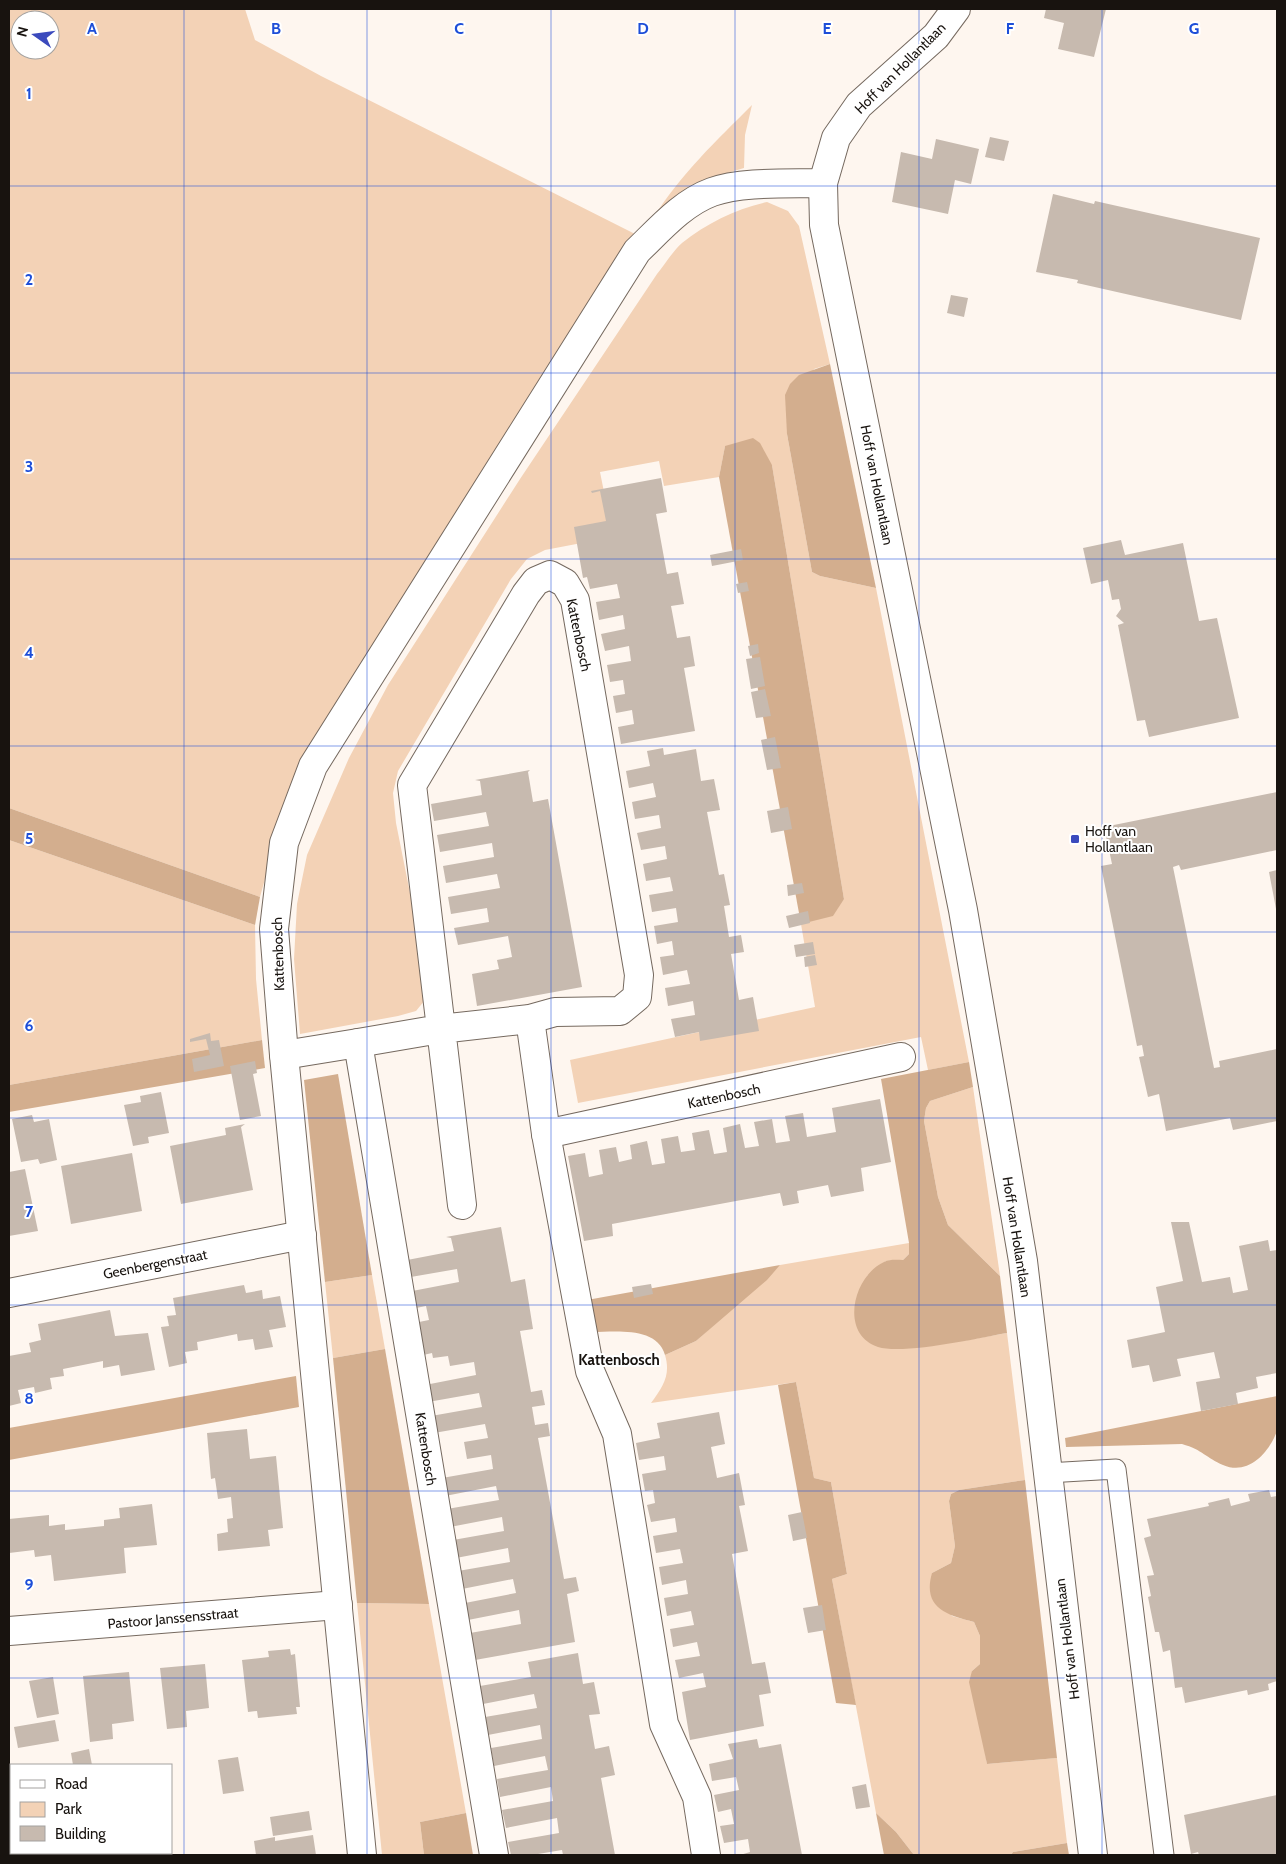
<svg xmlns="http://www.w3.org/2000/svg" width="1286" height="1864" font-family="Cabin,sans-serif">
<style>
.green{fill:#f3d2b6;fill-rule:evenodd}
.forest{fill:#d3ae8e}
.building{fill:#c7baaf}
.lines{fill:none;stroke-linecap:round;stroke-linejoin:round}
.lane-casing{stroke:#75695f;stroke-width:21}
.street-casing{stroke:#75695f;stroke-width:30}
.lane{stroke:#fff;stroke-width:19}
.street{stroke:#fff;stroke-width:28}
.grid{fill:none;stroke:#1d4ed8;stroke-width:1;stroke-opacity:0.55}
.poi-dot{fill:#3b4abd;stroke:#fff;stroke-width:2}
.labels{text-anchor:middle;stroke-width:4;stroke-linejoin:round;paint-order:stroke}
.street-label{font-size:14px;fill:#18130f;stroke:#fff}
.poi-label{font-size:14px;fill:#18130f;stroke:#fff;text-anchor:start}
.neighbourhood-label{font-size:15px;font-weight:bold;fill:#18130f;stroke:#fff}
.grid-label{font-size:16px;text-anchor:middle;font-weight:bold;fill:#1d4ed8;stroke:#fff;stroke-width:4;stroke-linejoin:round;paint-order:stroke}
</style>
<rect width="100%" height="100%" fill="#fef6ef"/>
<g class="green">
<path d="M9,9H245L255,40L321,76L639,236L285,807L260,897L9,808ZM20,20H50V50H20Z"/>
<path d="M752,105L745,135L744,168C707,178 682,192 654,217C681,174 716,141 752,105Z"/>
<path d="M767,202L788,211L799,226L830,364L814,369L787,434L812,572L820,576L876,588L969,1062L928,1070L921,1037L578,1103L570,1060L815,1007L801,924L844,899L772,465L725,446L719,477L664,486L659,461L600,472L613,537L545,550L527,559L511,579L398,771L393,793L396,823L426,973L425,1000L416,1011L398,1016L300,1034L294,959L297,904L307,855L349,758L388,685L520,479L657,274C665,264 673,251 682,243C707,223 736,209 767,202Z"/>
<polygon points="9,840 255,925 256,979 262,1040 9,1085"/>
<polygon points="973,1087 1000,1276 948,1225 938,1197 924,1121 926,1108 930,1101"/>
<path d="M909,1243V1254L903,1260L886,1261L867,1276L962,1341L1007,1333L1025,1480L959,1490L951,1494L949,1501L955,1546L951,1563L932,1573L952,1616L974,1622L980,1636V1664L972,1671L987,1764L1057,1758L1067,1843L1013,1852L1011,1855H914L896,1832L876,1813L832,1579L847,1574L831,1482L814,1478L796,1382L651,1403C663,1387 671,1375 665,1355L696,1341L780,1265Z"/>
<polygon points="372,1275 385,1349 333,1358 325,1282"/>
<polygon points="357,1603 429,1604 466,1813 420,1822 424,1855 382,1855"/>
</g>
<g class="forest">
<polygon points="830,364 876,588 820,576 812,572 787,434 785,395 790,384 799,375"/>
<polygon points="753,438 760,443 772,465 844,899 833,916 801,924 719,477 725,446"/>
<polygon points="9,808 260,897 255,925 9,840"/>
<polygon points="262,1040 265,1068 9,1112 9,1085"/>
<path d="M969,1062L973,1087L930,1101L926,1108L924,1121L938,1197L948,1225L1000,1276L1007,1333C979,1338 903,1355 878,1347C839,1334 853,1276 884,1262C890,1259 897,1260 903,1260L909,1254V1243L881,1079Z"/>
<polygon points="338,1074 372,1275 325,1282 304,1080"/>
<path d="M780,1265L767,1280L696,1341L665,1355C657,1326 615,1332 592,1332L587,1300Z"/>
<polygon points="385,1349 429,1604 357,1603 333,1358"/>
<polygon points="296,1376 299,1407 9,1460 9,1428"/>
<polygon points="796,1382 814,1478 831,1482 847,1574 832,1579 856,1705 836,1703 778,1385"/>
<path d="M1277,1396C1277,1406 1280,1422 1277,1431C1269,1453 1248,1476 1223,1465C1206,1458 1203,1450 1182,1444L1066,1447L1065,1438Z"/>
<path d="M1025,1480L1057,1758L987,1764L969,1682L972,1671L980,1664V1636L974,1622C947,1615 922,1608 932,1573L951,1563L955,1546L949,1501L951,1494L959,1490Z"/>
<polygon points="466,1813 473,1855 424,1855 420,1822"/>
<polygon points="876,1813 896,1832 914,1855 884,1855"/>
<polygon points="1067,1843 1069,1855 1011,1855 1013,1852"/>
</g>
<g class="building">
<polygon points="1046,9 1106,9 1094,57 1058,49 1064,23 1044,18"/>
<polygon points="990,137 1009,141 1004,161 985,157"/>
<polygon points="936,139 979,149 971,184 955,180 948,214 892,202 901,152 932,159"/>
<polygon points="1053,194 1094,204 1095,201 1260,238 1241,320 1077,283 1078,280 1036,272"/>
<polygon points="951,295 968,298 964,317 947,313"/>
<polygon points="661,478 667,512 656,514 667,574 678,572 684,604 671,606 677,638 690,636 695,666 684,668 695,731 621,744 618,727 634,724 632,710 616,713 613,696 625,694 623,680 610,682 607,665 631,661 629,646 605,651 601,634 625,629 623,615 599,620 596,602 620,598 617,584 590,589 587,577 583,578 574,527 606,521 600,491 592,493 591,491"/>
<polygon points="1121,540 1125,555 1183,543 1199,621 1217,618 1239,718 1149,737 1145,720 1137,721 1118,625 1124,623 1116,616 1121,609 1119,599 1112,600 1108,580 1091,584 1083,548"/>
<polygon points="741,549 743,560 712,566 710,555"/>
<polygon points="747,582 749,591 738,593 736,584"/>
<polygon points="758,644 759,653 750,656 748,646"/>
<polygon points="760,657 765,686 751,689 746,659"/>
<polygon points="765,689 771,716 756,718 751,692"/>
<polygon points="775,737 781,768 767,770 761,740"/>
<polygon points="663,748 664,755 696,749 701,781 714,779 720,810 707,812 719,875 724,874 730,905 724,906 729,937 741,935 744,952 731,954 739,1000 753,997 759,1031 700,1041 699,1032 675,1037 671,1019 695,1015 693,1001 668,1006 665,988 690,984 687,970 663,975 660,957 674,955 672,941 657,944 654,926 678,922 676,908 652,912 649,895 673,891 670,877 646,881 643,864 667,859 665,846 641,850 637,833 661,828 659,815 635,819 632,802 656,797 653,783 629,788 626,771 650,766 647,751"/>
<polygon points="530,770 528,772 533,802 548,799 582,987 477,1006 472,974 499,969 497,960 512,957 508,936 458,945 454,928 489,922 487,908 451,914 448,897 500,888 497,874 446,883 443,866 494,857 492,843 440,852 437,835 489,826 486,812 434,821 431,804 482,795 480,781 475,780"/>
<polygon points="1277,792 1277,850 1181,870 1179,865 1173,867 1214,1068 1220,1067 1219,1061 1277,1049 1277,1121 1233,1130 1230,1118 1166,1131 1159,1094 1148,1097 1139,1057 1144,1056 1142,1045 1137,1046 1101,866 1112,864 1104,827"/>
<polygon points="788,807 792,829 771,833 767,811"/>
<polygon points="1277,870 1277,909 1276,909 1269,872"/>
<polygon points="802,883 804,893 788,896 787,885"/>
<polygon points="808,911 810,923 789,928 786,916"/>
<polygon points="813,942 815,954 796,957 794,945"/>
<polygon points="815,955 817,965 805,967 804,957"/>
<polygon points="210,1033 211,1041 219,1040 224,1066 194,1072 192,1059 210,1055 206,1039 190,1042 190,1039"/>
<polygon points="255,1061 257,1073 253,1074 261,1116 240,1120 230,1066"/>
<polygon points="161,1092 169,1133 148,1137 149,1143 133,1146 124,1105 141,1102 140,1096"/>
<polygon points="880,1099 891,1162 861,1168 864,1191 831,1197 828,1185 797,1191 799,1203 783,1206 780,1193 736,1201 612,1224 613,1236 584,1241 568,1156 585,1153 589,1177 603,1174 599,1150 616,1147 619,1162 632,1159 630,1145 647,1141 652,1165 665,1163 661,1139 678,1136 681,1152 695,1150 692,1133 709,1130 714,1154 727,1152 723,1128 740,1124 745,1148 759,1146 754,1122 772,1119 776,1143 790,1141 785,1116 803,1113 807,1137 836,1132 832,1108"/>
<polygon points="32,1115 34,1122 49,1119 57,1160 40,1164 38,1159 21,1162 12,1119"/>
<polygon points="245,1124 241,1127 253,1190 181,1204 170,1146 226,1135 225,1128"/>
<polygon points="132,1153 142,1211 71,1224 61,1166"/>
<polygon points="25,1169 38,1231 9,1236 9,1172"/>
<polygon points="1171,1222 1189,1222 1202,1282 1230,1277 1233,1293 1248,1290 1239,1246 1268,1240 1270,1251 1277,1250 1277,1373 1256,1377 1258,1388 1236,1393 1238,1404 1201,1411 1196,1382 1220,1378 1214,1352 1177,1359 1181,1376 1153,1382 1149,1365 1132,1368 1127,1340 1165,1332 1156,1287 1183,1281"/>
<polygon points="501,1227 511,1282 525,1279 533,1329 520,1331 531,1392 542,1390 545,1405 532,1407 535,1425 548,1423 550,1436 538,1438 547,1486 564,1579 576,1577 579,1591 567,1594 575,1642 475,1660 470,1633 521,1624 519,1610 468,1620 465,1603 516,1593 513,1579 462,1589 458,1571 510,1562 508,1548 456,1558 453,1540 504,1531 502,1517 450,1527 447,1509 499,1500 496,1486 445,1496 442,1478 493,1469 491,1455 467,1459 464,1442 488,1438 485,1424 434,1433 431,1416 482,1407 479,1393 428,1402 425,1385 476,1375 474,1362 450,1366 448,1356 433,1358 432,1353 419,1356 414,1323 429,1320 426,1306 411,1309 407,1292 459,1282 457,1269 405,1278 402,1261 454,1251 451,1238 446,1237"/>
<polygon points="651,1284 653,1294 634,1298 632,1287"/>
<polygon points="244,1285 246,1293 262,1290 263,1299 280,1296 286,1327 269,1330 273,1347 255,1350 253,1339 238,1341 237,1334 197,1342 198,1350 185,1352 187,1363 169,1367 161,1327 169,1326 167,1316 176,1315 173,1298"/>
<polygon points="110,1310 115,1336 148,1333 155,1370 121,1376 119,1365 103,1368 103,1361 63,1369 64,1376 50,1378 52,1389 35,1393 34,1387 18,1390 21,1403 9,1406 9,1356 31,1352 29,1343 41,1340 38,1324"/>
<polygon points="719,1412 725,1444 711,1447 717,1478 739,1473 745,1505 739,1506 748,1551 732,1554 752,1664 765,1662 771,1693 759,1695 764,1726 690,1740 682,1692 706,1687 703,1673 679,1678 675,1660 700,1656 697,1642 673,1647 670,1629 694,1625 691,1611 667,1616 664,1598 688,1594 686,1580 662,1585 659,1567 683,1563 680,1549 656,1553 653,1536 677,1532 675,1518 651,1522 647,1505 655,1503 653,1490 645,1491 642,1474 666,1470 664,1456 639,1460 636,1443 660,1438 657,1423"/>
<polygon points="247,1429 250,1459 276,1456 283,1528 268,1530 270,1546 218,1551 217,1534 228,1532 227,1519 233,1518 231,1497 218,1499 215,1478 211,1479 207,1433"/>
<polygon points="1269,1490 1271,1497 1277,1496 1277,1681 1268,1684 1269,1690 1248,1695 1247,1690 1185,1703 1182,1687 1175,1688 1170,1650 1163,1652 1159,1632 1155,1632 1148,1597 1151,1596 1147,1576 1154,1575 1144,1538 1151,1536 1147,1519 1209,1506 1208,1503 1229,1498 1231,1506 1250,1501 1248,1494"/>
<polygon points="152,1504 157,1545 124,1548 126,1573 54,1581 51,1555 35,1557 34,1550 9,1553 9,1519 49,1515 49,1526 65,1524 65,1530 85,1528 104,1526 104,1520 120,1518 119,1508"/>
<polygon points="802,1512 807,1538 793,1541 788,1515"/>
<polygon points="822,1605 826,1630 808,1633 803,1608"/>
<polygon points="290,1649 291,1655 295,1654 300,1707 296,1707 297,1714 258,1718 257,1711 248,1712 242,1660 269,1657 268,1651"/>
<polygon points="578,1653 583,1684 594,1682 600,1714 589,1715 595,1749 609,1746 615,1775 601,1778 615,1855 563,1855 562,1850 532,1855 511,1855 508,1842 559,1833 557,1818 506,1828 502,1810 553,1801 551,1787 500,1797 497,1779 548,1770 545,1756 494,1766 491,1748 542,1739 540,1725 488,1735 485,1717 537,1708 534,1694 483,1704 480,1686 531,1677 528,1662"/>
<polygon points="205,1664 209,1708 186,1711 187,1727 167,1729 160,1668"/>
<polygon points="129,1672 134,1721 112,1724 113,1739 90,1742 83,1676"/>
<polygon points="53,1677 59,1714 37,1718 29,1681"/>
<polygon points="55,1720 59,1741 18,1748 14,1727"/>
<polygon points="757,1739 759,1748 781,1744 802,1855 740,1855 750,1852 748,1839 724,1843 720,1826 734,1824 731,1809 718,1812 714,1795 739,1790 736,1777 712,1781 709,1764 733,1759 728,1744"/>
<polygon points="89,1749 92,1765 73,1765 71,1753"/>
<polygon points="238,1757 244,1791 223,1794 218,1760"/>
<polygon points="866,1784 870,1807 856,1809 852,1787"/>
<polygon points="1277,1795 1277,1855 1199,1855 1198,1852 1191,1854 1184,1815"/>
<polygon points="309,1811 312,1830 273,1836 270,1817"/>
<polygon points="11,1823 11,1853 40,1853 40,1855 9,1855 9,1824"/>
<polygon points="313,1835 316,1855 256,1855 254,1841 275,1837 275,1841"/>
<rect x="98" y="1853" width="17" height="2"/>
</g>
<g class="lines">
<g class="lane-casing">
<polyline id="lane" points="1047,1473 1116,1469 1164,1855"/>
</g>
<g class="street-casing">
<g id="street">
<polyline points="956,9 936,36 859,105 836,138 823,183 824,225 963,910 1023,1261 1093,1855"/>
<polyline points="530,1019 546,1134 901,1057"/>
<polyline points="358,1043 440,1029 530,1019 555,1012 620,1011 637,997 639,975 575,600 565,583 550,575 536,581 526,594 412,785 462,1205"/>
<polyline points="284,1055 358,1043 494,1855"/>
<polyline points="546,1134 590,1371 617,1434 664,1724 697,1797 706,1855"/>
<polyline points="9,1293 302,1235"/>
<polyline points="9,1631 338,1605"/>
<path d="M362,1855L284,1055L274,929L284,843L313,766L637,251C659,230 682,203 712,192C742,181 791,184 823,183"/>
</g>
</g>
<use href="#lane" class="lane"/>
<use href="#street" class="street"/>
</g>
<path class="grid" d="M184,9V1855M367,9V1855M551,9V1855M735,9V1855M919,9V1855M1102,9V1855M9,186H1277M9,373H1277M9,559H1277M9,746H1277M9,932H1277M9,1118H1277M9,1305H1277M9,1491H1277M9,1678H1277"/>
<rect class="poi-dot" x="1070" y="834" width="10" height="10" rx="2.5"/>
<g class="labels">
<g class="street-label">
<text transform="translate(900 68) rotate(-45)" y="5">Hoff van Hollantlaan</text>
<text transform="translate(877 485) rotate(79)" y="5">Hoff van Hollantlaan</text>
<text transform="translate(579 635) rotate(78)" y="5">Kattenbosch</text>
<text transform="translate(278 954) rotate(-92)" y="5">Kattenbosch</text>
<text transform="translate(724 1096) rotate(-12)" y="5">Kattenbosch</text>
<text transform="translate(1017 1237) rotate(81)" y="5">Hoff van Hollantlaan</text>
<text transform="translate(155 1264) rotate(-11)" y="5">Geenbergenstraat</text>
<text transform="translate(426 1449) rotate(81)" y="5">Kattenbosch</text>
<text transform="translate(173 1618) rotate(-5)" y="5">Pastoor Janssensstraat</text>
<text transform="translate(1067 1639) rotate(-97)" y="5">Hoff van Hollantlaan</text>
</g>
<g class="poi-label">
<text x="1085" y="836">Hoff van<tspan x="1085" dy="16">Hollantlaan</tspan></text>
</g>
<g class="neighbourhood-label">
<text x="619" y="1365">Kattenbosch</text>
</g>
</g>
<g class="grid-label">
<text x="92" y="34">A</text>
<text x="276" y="34">B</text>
<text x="459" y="34">C</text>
<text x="643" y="34">D</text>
<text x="827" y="34">E</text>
<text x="1010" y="34">F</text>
<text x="1194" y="34">G</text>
<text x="29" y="99">1</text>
<text x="29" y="285">2</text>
<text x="29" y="472">3</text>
<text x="29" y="658">4</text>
<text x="29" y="844">5</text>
<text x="29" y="1031">6</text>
<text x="29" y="1217">7</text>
<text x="29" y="1404">8</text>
<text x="29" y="1590">9</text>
</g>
<rect width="1286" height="1864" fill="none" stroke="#18130f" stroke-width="20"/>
<rect x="10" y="1764" width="162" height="90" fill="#ffffff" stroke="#a3a19f"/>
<rect x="20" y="1780" width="25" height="8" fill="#ffffff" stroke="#a3a19f"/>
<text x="55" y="1789" font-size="15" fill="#18130f">Road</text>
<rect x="20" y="1802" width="25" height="15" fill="#f3d2b6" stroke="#a3a19f"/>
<text x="55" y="1814" font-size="15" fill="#18130f">Park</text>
<rect x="20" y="1826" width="25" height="15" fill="#c7baaf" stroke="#a3a19f"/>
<text x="55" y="1839" font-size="15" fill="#18130f">Building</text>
<g transform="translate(35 35) rotate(284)"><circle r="24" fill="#ffffff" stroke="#a3a19f"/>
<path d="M0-4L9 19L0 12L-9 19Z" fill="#3b4abd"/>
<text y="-8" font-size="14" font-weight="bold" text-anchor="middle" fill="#18130f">N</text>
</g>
</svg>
